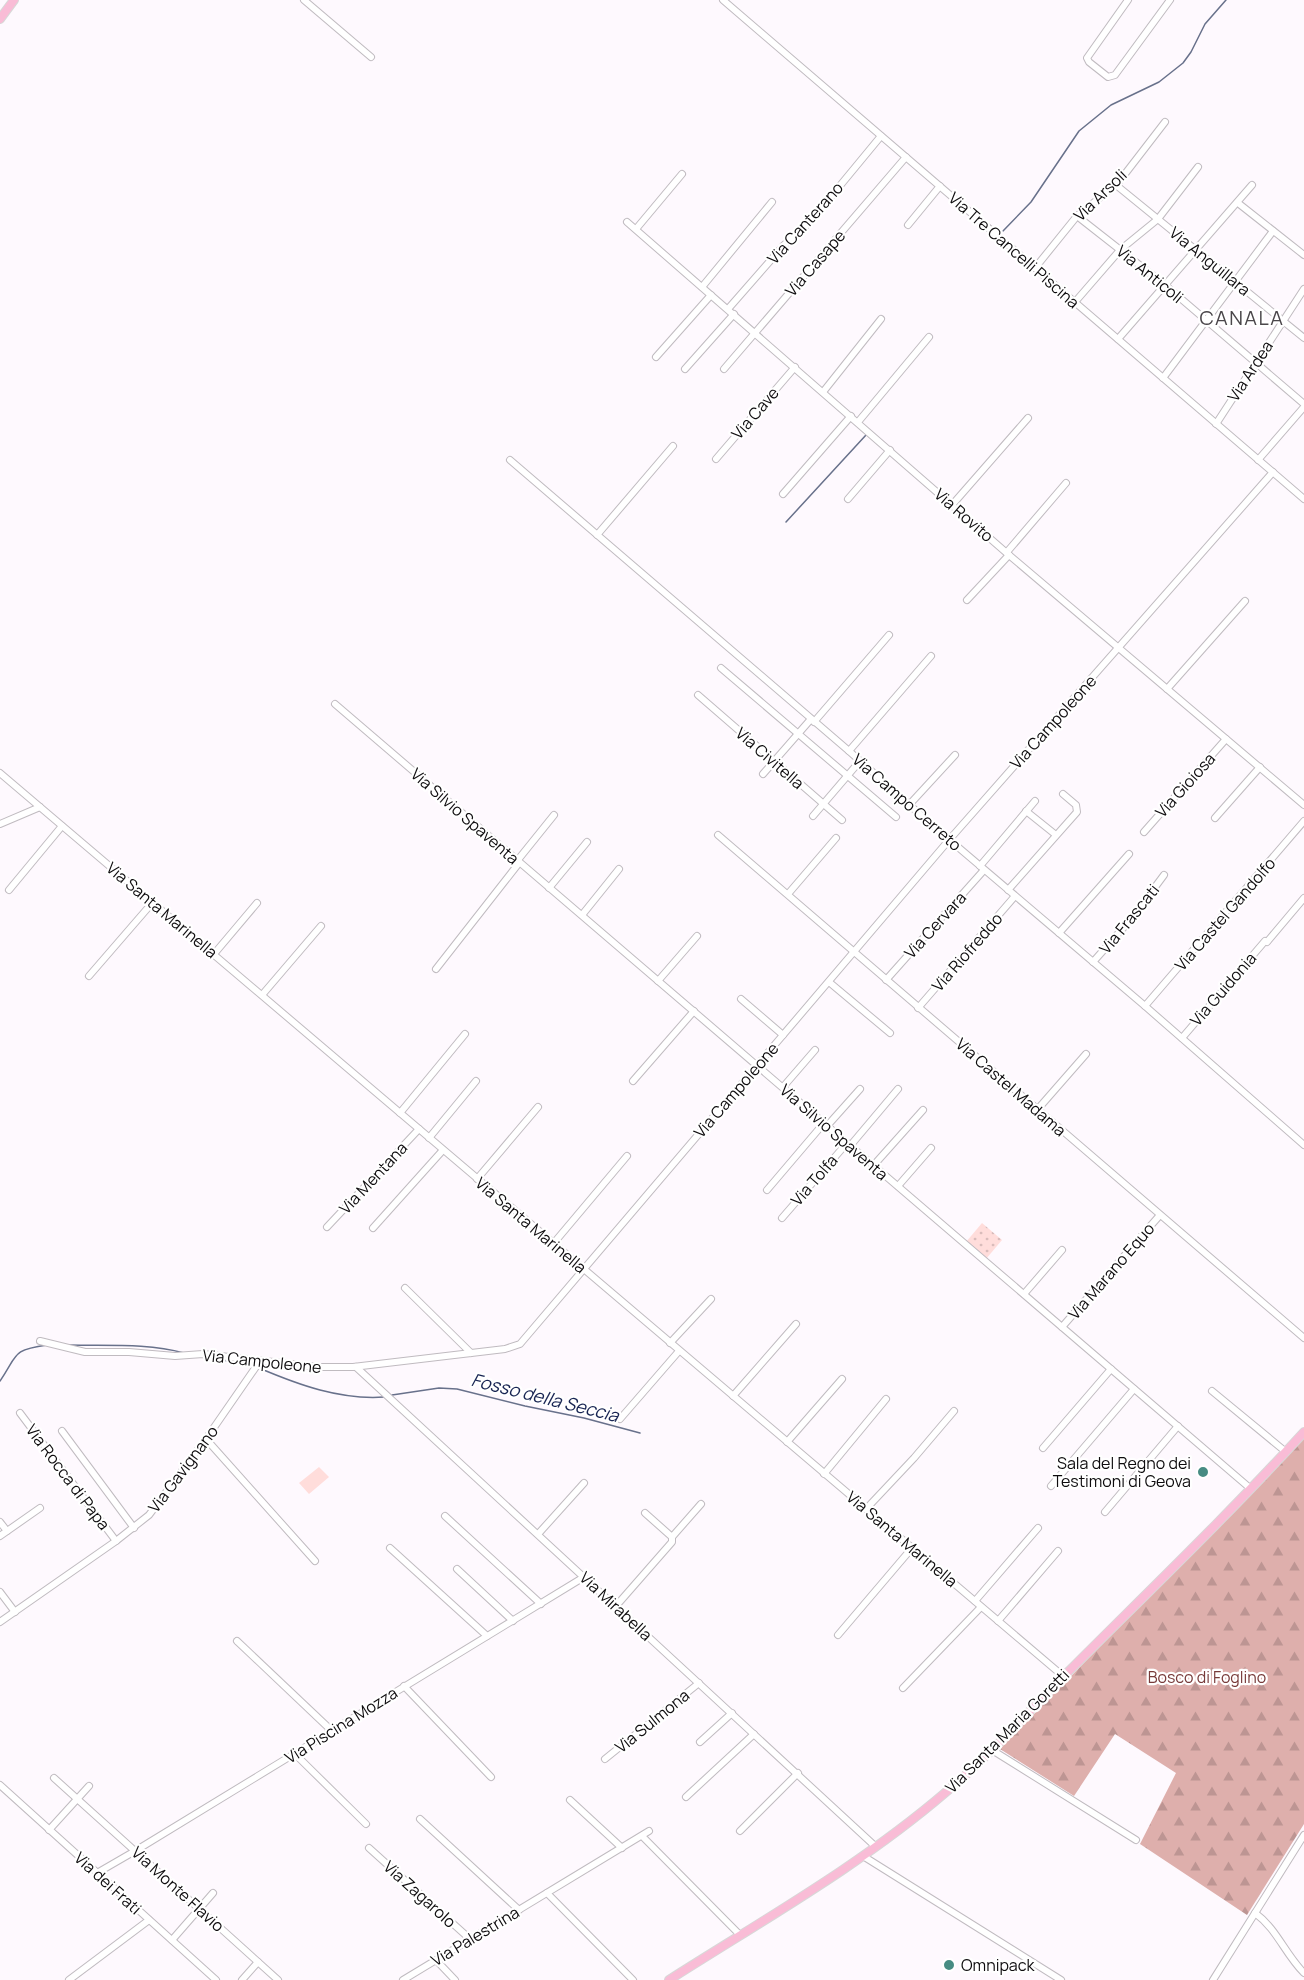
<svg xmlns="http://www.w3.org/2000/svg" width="1304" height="1980" font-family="Manrope,sans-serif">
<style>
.grass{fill:url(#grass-dots)}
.forest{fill:url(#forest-firs)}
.garden{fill:#ffdddb}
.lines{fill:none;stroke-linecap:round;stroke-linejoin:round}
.stream{stroke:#68718b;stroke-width:1.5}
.minor-casing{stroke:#c0bbc0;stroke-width:8}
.major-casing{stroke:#d8d8d8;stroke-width:10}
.minor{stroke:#fff;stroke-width:6}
.major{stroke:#f9bcd6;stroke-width:8}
.poi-dot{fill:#478c83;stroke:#fff;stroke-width:2}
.labels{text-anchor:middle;stroke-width:4.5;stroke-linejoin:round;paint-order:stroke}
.street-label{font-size:16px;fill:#0e0c0e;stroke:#fff}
.poi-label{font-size:16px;fill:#0e0c0e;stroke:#fff;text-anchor:end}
.park-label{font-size:16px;fill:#783b3a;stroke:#fff}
.water-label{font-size:18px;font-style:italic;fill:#182553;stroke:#fff}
.quarter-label{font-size:20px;letter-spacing:1.5px;fill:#4b474b;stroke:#fff}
</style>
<defs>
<pattern id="grass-dots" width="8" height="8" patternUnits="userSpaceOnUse" patternTransform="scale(1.5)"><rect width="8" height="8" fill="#ffdddb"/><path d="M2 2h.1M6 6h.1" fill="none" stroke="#d9bcbb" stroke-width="1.8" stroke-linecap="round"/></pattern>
<pattern id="forest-firs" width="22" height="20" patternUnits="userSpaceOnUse" patternTransform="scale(1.5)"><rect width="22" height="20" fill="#deafac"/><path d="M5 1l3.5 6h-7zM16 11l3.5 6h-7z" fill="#bd9593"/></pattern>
</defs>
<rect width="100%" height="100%" fill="#fef9fe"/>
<polygon class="grass" points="982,1223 1002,1240 986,1259 966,1242"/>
<polygon class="forest" points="1304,1437 1304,1824 1247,1915 1140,1844 1176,1773 1115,1734 1074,1796 1000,1749"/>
<polygon class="garden" points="319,1467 329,1477 309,1494 299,1483"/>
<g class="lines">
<g class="stream">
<polyline points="1003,231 1031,202 1079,131 1111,105 1159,82 1183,63 1191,52 1205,24 1226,0"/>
<polyline points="786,522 866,435"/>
<path d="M69,1345C108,1346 147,1343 184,1353"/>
<polyline points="206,1357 255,1366"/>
<path d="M259,1368C299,1385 340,1400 384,1397"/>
<path d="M0,1381C18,1355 11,1350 47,1345"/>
<polyline points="392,1395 439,1388 457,1389 525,1406 584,1418 640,1433"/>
</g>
<g class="minor-casing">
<g id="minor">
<polyline points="304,0 371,57"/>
<polyline points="723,0 1304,499"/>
<polyline points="1128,0 1087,58 1089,62 1108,77 1115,75 1170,0"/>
<polyline points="1116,185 1304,338"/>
<polyline points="1238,203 1304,255"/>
<polyline points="1077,216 1165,285 1304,404"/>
<polyline points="627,222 1009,555 1304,805"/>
<polyline points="908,225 940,186"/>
<polyline points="636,229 682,174"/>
<polyline points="1035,268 1077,216 1118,183 1165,122"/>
<polyline points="702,287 772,202"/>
<polyline points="1075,302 1120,250 1158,219 1198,167"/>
<polyline points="728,309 784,245 810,222 881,136"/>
<polyline points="1118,339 1252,185"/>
<polyline points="656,357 711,295"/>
<polyline points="685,369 734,314"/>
<polyline points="724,369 906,157"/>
<polyline points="1163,378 1273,231"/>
<polyline points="823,392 881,319"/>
<polyline points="858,422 929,337"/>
<polyline points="1216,424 1304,289"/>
<polyline points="716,459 795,367"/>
<polyline points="510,460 849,751 932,825 1145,1006 1304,1145"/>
<polyline points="1258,460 1304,407"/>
<polyline points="783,494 851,416"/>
<polyline points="848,499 890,450"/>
<polyline points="952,505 1028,418"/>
<polyline points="597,535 673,446"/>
<polyline points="1007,552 1066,483"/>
<polyline points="967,600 1009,555"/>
<polyline points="721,668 896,817"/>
<polyline points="1167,689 1245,601"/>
<polyline points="698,695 842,820"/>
<polyline points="335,704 1251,1489"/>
<polyline points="814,722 889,635"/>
<polyline points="849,751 931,656"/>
<polyline points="0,773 1063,1676"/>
<polyline points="763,774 811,719"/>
<polyline points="909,805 955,755"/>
<polyline points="1026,811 1056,835"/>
<polyline points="813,816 860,761"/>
<polyline points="1215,818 1260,767"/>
<polyline points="0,824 40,807"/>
<polyline points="1144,832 1226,739"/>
<polyline points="718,835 1304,1338"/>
<polyline points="517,861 554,815"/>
<polyline points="980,866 1035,801"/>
<polyline points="549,888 587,842"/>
<polyline points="9,890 62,826"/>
<polyline points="1008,890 1077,812 1076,805 1063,794"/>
<polyline points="788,894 836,838"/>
<polyline points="582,915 619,869"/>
<polyline points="1059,933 1129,854"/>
<polyline points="1267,942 1304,898"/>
<polyline points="214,954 257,903"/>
<polyline points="1093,962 1132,918 1164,875"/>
<polyline points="436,969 519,863"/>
<polyline points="89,976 153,902"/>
<polyline points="886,980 984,870"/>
<polyline points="658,981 697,936"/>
<polyline points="829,982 890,1033"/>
<polyline points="262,995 321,926"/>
<polyline points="741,999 783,1035"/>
<polyline points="1145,1006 1304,821"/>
<polyline points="918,1008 1015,896"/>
<polyline points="1182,1038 1265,941"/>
<polyline points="633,1081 694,1011"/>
<polyline points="783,1087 815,1050"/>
<polyline points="1037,1110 1086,1054"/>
<polyline points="400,1113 465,1034"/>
<polyline points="827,1126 860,1089"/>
<polyline points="429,1138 476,1081"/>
<polyline points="850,1146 898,1089"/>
<polyline points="873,1166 923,1110"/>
<polyline points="477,1179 538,1107"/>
<polyline points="898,1186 931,1148"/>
<polyline points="767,1190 824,1123"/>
<polyline points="782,1218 847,1143"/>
<polyline points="327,1227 419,1129"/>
<polyline points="373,1228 443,1150"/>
<polyline points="553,1244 627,1156"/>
<polyline points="405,1288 471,1353"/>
<polyline points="1024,1294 1062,1250"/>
<polyline points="1062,1327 1160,1215"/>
<polyline points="40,1341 85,1352 129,1352 175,1356 203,1354 317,1367 353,1367 505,1349 520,1344 949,840 1273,472"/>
<polyline points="670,1343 711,1299"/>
<polyline points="356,1367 876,1847"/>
<polyline points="1212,1391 1286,1452"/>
<polyline points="733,1396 796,1324"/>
<polyline points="20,1413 116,1541"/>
<polyline points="620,1419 679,1351"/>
<polyline points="62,1431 134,1528"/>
<polyline points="206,1439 315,1561"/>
<polyline points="787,1442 842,1379"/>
<polyline points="1043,1448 1111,1369"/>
<polyline points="824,1474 886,1399"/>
<polyline points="1051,1486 1134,1389"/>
<polyline points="866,1509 914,1458 954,1411"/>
<polyline points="1105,1512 1178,1426"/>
<polyline points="645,1513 672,1537"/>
<polyline points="445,1516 541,1604"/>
<polyline points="0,1522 7,1531"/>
<polyline points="539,1533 584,1483"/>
<polyline points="0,1536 40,1508"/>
<polyline points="390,1548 487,1636"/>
<polyline points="457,1569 513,1621"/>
<polyline points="0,1592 15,1612"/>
<polyline points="975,1601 1038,1528"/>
<polyline points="616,1606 672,1542 672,1537 701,1504"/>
<polyline points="998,1621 1058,1551"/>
<polyline points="0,1622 116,1541 149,1515 206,1439 260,1361"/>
<polyline points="838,1635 912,1548"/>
<polyline points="237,1641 332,1731"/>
<polyline points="404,1686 491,1777"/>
<polyline points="903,1688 981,1607"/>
<polyline points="700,1742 732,1713"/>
<polyline points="992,1750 1136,1840"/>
<polyline points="295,1754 366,1824"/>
<polyline points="605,1759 699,1683"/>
<polyline points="54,1778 278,1980"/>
<polyline points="0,1785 216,1980"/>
<polyline points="686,1797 754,1734"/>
<polyline points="570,1800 622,1848"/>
<polyline points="420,1819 519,1910"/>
<polyline points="49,1830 89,1786"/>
<polyline points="740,1831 798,1773"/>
<polyline points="642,1836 740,1935"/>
<polyline points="369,1848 470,1939"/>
<polyline points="863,1856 1061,1980"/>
<polyline points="97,1873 135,1851 584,1577"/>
<polyline points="547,1893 633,1980"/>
<path d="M1255,1913C1277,1929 1285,1954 1304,1973"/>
<polyline points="172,1940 213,1893"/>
<polyline points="436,1960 455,1980"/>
<polyline points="69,1980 149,1920"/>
<polyline points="242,1980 258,1962"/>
<polyline points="403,1980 649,1831"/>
<polyline points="1213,1980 1304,1835"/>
</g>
</g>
<g class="major-casing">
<g id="major">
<polyline points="0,19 14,0"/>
<path d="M669,1980C763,1920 861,1865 946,1792C992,1754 1030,1709 1072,1668C1150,1590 1229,1514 1304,1432"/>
</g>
</g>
<use href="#minor" class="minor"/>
<use href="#major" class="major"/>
</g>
<g class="poi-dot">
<circle cx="1203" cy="1472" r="6"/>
<circle cx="949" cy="1965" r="6"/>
</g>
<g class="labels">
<g class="street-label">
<text transform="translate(1100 195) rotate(-44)" y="6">Via Arsoli</text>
<text transform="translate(805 223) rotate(-48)" y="6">Via Canterano</text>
<text transform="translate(1014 250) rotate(41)" y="6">Via Tre Cancelli Piscina</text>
<text transform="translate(1210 261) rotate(39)" y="6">Via Anguillara</text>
<text transform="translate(815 263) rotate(-49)" y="6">Via Casape</text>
<text transform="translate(1150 274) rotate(39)" y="6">Via Anticoli</text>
<text transform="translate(1250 371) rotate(-57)" y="6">Via Ardea</text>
<text transform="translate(755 413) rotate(-49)" y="6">Via Cave</text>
<text transform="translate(964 515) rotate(41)" y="6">Via Rovito</text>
<text transform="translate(1053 722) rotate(-48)" y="6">Via Campoleone</text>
<text transform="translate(770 758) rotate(41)" y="6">Via Civitella</text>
<text transform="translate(1185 785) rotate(-48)" y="6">Via Gioiosa</text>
<text transform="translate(907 802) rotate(41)" y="6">Via Campo Cerreto</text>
<text transform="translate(465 816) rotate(41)" y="6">Via Silvio Spaventa</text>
<text transform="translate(162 910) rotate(40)" y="6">Via Santa Marinella</text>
<text transform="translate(1225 914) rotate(-49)" y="6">Via Castel Gandolfo</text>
<text transform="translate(1129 919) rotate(-51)" y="6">Via Frascati</text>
<text transform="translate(935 925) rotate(-48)" y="6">Via Cervara</text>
<text transform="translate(967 952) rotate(-49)" y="6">Via Riofreddo</text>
<text transform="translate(1223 989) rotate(-49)" y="6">Via Guidonia</text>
<text transform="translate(1011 1087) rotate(41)" y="6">Via Castel Madama</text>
<text transform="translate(736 1090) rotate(-49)" y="6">Via Campoleone</text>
<text transform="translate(834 1132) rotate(41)" y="6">Via Silvio Spaventa</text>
<text transform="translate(373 1178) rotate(-47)" y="6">Via Mentana</text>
<text transform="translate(814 1180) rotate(-49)" y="6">Via Tolfa</text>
<text transform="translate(531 1225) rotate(40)" y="6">Via Santa Marinella</text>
<text transform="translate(1111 1271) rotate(-49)" y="6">Via Marano Equo</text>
<text transform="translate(262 1361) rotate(6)" y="6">Via Campoleone</text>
<text transform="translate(183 1469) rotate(-53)" y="6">Via Gavignano</text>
<text transform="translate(68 1477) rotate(53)" y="6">Via Rocca di Papa</text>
<text transform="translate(902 1539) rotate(40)" y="6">Via Santa Marinella</text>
<text transform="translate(616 1606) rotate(43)" y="6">Via Mirabella</text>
<text transform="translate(652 1721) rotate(-39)" y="6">Via Sulmona</text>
<text transform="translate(341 1725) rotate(-32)" y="6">Via Piscina Mozza</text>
<text transform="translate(1007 1731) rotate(-45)" y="6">Via Santa Maria Goretti</text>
<text transform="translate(108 1883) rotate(42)" y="6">Via dei Frati</text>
<text transform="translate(178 1889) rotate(42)" y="6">Via Monte Flavio</text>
<text transform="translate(420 1894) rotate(42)" y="6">Via Zagarolo</text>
<text transform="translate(475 1936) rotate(-31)" y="6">Via Palestrina</text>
</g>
<g class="poi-label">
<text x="1191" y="1469">Sala del Regno dei<tspan x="1191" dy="18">Testimoni di Geova</tspan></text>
<text x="961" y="1971" text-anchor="start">Omnipack</text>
</g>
<g class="park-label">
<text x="1207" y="1683">Bosco di Foglino</text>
</g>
<g class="water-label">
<text transform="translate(545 1398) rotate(14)" y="6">Fosso della Seccia</text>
</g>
<g class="quarter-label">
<text x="1242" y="325">CANALA</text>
</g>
</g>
</svg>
